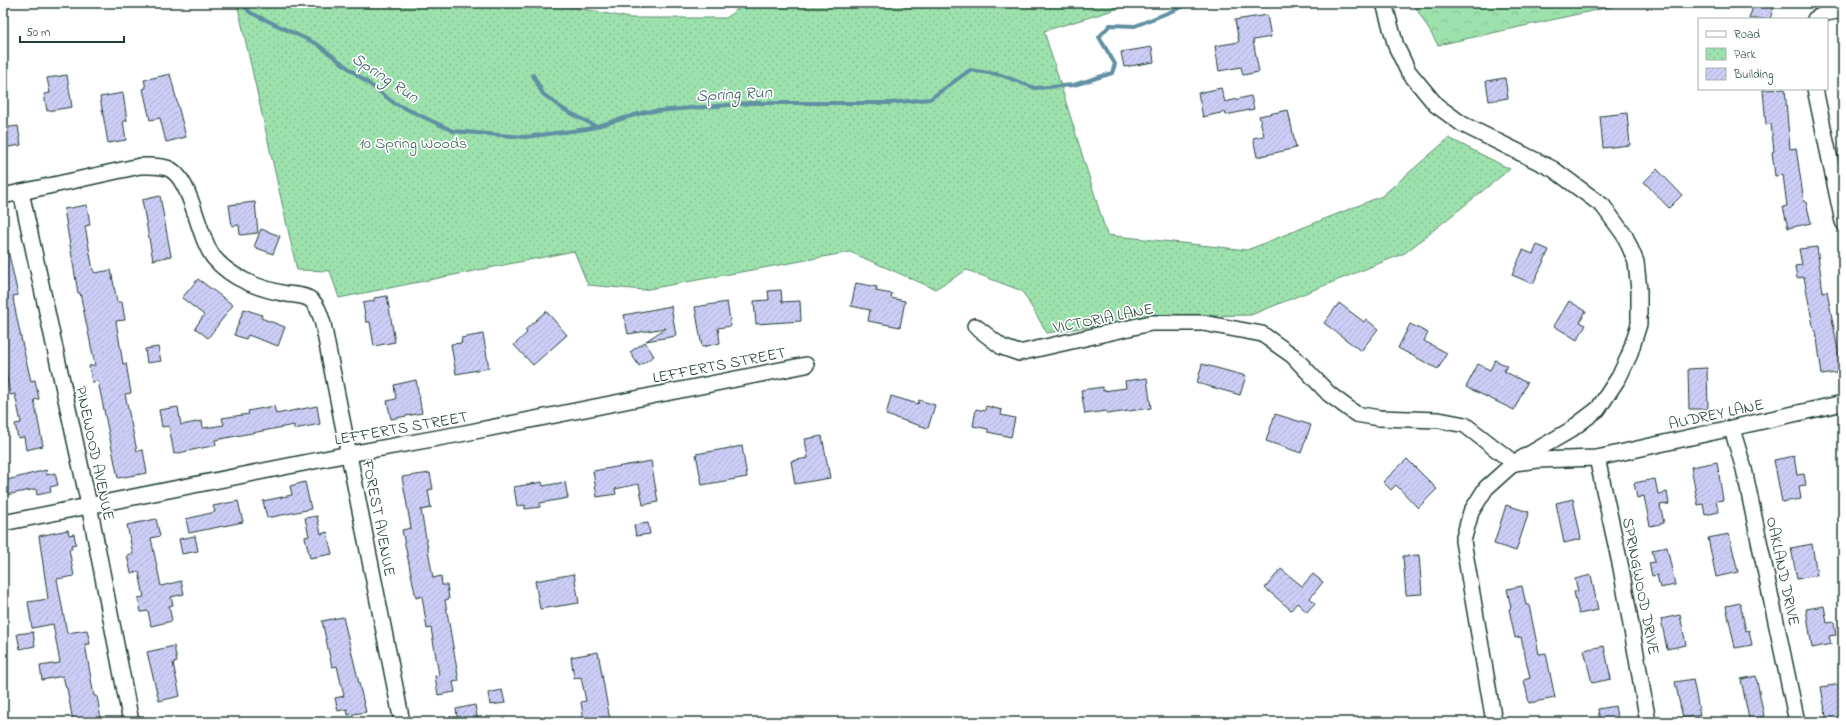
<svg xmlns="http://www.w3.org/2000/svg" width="1846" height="725" font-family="'Indie Flower',sans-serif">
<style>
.forest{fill:url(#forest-crowns);stroke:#5e8f70}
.park{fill:url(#park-dots);stroke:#5e8f70}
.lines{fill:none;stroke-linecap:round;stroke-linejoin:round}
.stream{stroke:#6090a2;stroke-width:4}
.building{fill:url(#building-hatch);stroke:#1f3d34}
.minor-casing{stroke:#1f3d34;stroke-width:18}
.minor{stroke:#fff;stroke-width:15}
.labels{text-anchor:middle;stroke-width:3.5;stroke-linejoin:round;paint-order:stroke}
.park-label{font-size:16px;fill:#3e6652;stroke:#fff}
.street-label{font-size:16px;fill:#1f3d34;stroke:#fff}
.water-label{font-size:17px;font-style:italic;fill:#3a6062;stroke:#fff}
</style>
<defs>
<pattern id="forest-crowns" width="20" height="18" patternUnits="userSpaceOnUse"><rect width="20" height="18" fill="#9de1ad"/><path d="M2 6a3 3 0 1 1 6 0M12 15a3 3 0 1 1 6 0" fill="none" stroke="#87c295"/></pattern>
<pattern id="park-dots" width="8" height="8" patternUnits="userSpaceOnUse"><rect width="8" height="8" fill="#9de1ad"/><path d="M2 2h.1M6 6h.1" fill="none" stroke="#87c295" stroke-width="1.8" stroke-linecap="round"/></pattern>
<pattern id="building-hatch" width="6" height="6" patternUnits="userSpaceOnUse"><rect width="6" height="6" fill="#cccef7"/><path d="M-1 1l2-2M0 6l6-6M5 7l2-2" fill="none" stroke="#afb2d4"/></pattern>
</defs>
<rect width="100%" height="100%" fill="#fff"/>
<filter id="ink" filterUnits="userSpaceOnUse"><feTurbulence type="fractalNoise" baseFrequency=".025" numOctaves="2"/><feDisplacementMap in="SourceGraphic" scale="8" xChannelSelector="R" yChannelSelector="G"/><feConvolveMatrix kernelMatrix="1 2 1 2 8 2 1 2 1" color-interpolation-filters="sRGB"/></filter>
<g filter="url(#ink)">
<polygon class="forest" points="1413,3 1628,3 1438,45"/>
<polygon class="park" points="237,3 553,3 630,18 726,18 745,3 1137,3 1044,31 1107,235 1247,250 1382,196 1449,138 1510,169 1405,253 1251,315 1154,317 1047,333 1022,291 967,270 935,289 850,252 643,290 588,285 574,251 339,298 330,271 297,270"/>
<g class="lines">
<g class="stream">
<polyline points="241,3 251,13 317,44 394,103 453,131 525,137 587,129 645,112 752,103 890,103 930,99 970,70 1001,75 1035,88 1074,85 1112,73 1115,64 1099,37 1110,25 1135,26 1192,3"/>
<polyline points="533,75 543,94 563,109 595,126"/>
</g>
</g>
<g class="building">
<polygon points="1754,3 1775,3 1770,19 1749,19"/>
<polygon points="1267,15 1271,37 1253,40 1259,72 1243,75 1241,67 1219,71 1215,46 1239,42 1235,20"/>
<polygon points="1152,47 1154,62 1124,67 1121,52"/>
<polygon points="170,74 186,137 166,142 160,118 150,120 143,89 146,88 144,80"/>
<polygon points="67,75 72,107 47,111 44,94 50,93 47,78"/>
<polygon points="1505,78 1508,98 1489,101 1486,81"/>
<polygon points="1221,88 1225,102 1251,96 1254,109 1226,115 1225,112 1203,117 1198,93"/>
<polygon points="1785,89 1790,149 1796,148 1804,202 1806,202 1811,223 1788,228 1783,207 1787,206 1783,175 1775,176 1772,152 1774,151 1771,124 1766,125 1763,90"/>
<polygon points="123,93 127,121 123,121 126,140 108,143 100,97"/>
<polygon points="1288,110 1296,148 1257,157 1253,138 1264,136 1259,116"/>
<polygon points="1627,113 1630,145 1603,148 1600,116"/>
<polygon points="18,126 21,145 3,148 3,128"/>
<polygon points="1657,169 1682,195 1669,208 1644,182"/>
<polygon points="160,196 171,256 153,260 142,200"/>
<polygon points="255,202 258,233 240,235 239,225 232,226 229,205"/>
<polygon points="87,205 90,225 85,226 93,270 95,273 111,270 117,302 122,302 125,320 116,321 123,364 126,363 131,393 125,394 137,451 143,450 147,473 118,478 98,381 92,382 89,366 95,365 80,293 78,293 64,209"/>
<polygon points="261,229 280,236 273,254 254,247"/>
<polygon points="1537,245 1549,250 1533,284 1512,275 1523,250 1533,254"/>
<polygon points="1817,247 1823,292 1827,291 1842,372 1822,375 1816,331 1814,331 1804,277 1797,278 1795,266 1802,265 1799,249"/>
<polygon points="8,250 18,295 13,296 14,304 23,347 31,381 35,380 39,399 34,400 43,446 26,450 24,437 18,438 15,424 21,423 15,394 10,395 5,367 3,367 3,251"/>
<polygon points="198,279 233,305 208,338 195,328 204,315 182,298"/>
<polygon points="856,283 877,287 876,291 892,294 891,298 905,301 900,327 868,321 870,310 851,306"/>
<polygon points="781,290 782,302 800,301 801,321 756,324 754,301 769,300 768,291"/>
<polygon points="387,296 395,342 374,346 370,322 366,322 363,303 374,301 374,298"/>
<polygon points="1569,301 1586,311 1580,322 1586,325 1577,340 1554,326"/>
<polygon points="727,302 731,326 718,328 720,343 702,347 695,307"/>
<polygon points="1339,303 1364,322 1366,319 1378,329 1361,351 1324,323"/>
<polygon points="671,306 676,336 646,341 666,328 628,334 624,315"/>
<polygon points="244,309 262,315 261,318 285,327 278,346 248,335 246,339 234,335"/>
<polygon points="546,311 567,335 533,365 514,345 527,333 525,330"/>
<polygon points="1410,324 1428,333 1424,341 1447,353 1438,369 1398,348"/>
<polygon points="483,334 489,368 456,374 451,344 462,343 461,338"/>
<polygon points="645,342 654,356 639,366 630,352"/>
<polygon points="158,347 161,361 147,363 145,349"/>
<polygon points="1495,360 1507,366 1504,371 1527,383 1514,410 1466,387 1478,364 1490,370"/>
<polygon points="1202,364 1246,376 1240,395 1197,383"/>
<polygon points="1707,368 1708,409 1689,409 1688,369"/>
<polygon points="1147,378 1151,408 1107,414 1106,411 1085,414 1081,390 1103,387 1103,391 1126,388 1125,381"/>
<polygon points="416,380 422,413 391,419 387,401 396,399 394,385"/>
<polygon points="891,396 918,404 919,400 935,405 928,428 886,415"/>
<polygon points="274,406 276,414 317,406 320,424 294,429 294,425 215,440 216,445 174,454 169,426 162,427 159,410 178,407 181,425 202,421 203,428 224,425 222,418 249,414 248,411"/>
<polygon points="986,406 1002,410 1001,415 1015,418 1011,437 988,432 988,429 973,426 976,409 985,411"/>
<polygon points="1275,414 1311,425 1301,453 1266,441"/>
<polygon points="822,436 830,478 795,484 791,461 808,458 805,439"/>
<polygon points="742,446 747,477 702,485 696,454"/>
<polygon points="1794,456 1797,475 1804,474 1806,485 1799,486 1801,499 1782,502 1774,460"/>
<polygon points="1407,459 1437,489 1418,508 1396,485 1391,490 1383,482"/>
<polygon points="651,461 658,502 643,505 639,484 615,489 616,494 597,497 593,471"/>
<polygon points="1717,462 1723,500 1716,501 1719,512 1705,515 1703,504 1698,505 1691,467"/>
<polygon points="46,470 47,475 55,473 58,485 50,487 51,492 37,495 36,489 6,495 3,481"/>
<polygon points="430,473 433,489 428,490 431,508 421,510 433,578 441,576 442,585 447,585 449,599 445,600 459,681 453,682 455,692 438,695 435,676 439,675 431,628 427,629 422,596 416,598 402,530 411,528 402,477"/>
<polygon points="1655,479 1658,494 1667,492 1669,504 1660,505 1664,523 1650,526 1644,496 1637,498 1634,483"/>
<polygon points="305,482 311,509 267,518 263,501 292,495 290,486"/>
<polygon points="542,482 543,486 565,482 568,498 540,503 540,507 525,509 525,505 517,506 514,487"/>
<polygon points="1573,499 1581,539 1564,543 1556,503"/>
<polygon points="238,501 243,522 189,533 186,519 215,512 213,506"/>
<polygon points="1506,505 1529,512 1516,551 1494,544"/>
<polygon points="317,516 321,534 327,532 332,554 310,558 305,537 309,536 305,518"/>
<polygon points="156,519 160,536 151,538 161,586 181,581 184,594 171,597 173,605 169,606 172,621 151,626 148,611 141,612 138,598 144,597 139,572 131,573 127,555 133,554 127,525"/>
<polygon points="648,523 650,534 636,536 634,525"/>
<polygon points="68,530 69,535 74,534 76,544 71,545 72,549 69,549 74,576 57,579 67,633 87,630 90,644 85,644 94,696 97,696 101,719 82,722 73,722 67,688 66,688 63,676 42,680 40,666 60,663 53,624 32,628 28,602 48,599 39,536"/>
<polygon points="1729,534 1738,572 1716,577 1708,538"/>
<polygon points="195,536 198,551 182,554 179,539"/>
<polygon points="1812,544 1817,575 1797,579 1791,548"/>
<polygon points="1667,547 1675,585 1660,588 1657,575 1652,576 1649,563 1655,562 1652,550"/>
<polygon points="1419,555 1422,594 1406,595 1403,556"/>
<polygon points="1281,569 1302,586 1313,574 1323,582 1310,598 1315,603 1307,612 1297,603 1291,610 1265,588"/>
<polygon points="574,574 579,603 540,609 535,581"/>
<polygon points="1591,575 1598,610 1579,614 1574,592 1578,591 1575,579"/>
<polygon points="1522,586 1526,605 1529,605 1539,654 1546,653 1555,698 1529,703 1524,680 1530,678 1521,637 1515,638 1509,609 1511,608 1507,589"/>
<polygon points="1740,603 1746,631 1749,630 1752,645 1735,648 1726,606"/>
<polygon points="1824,606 1827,623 1834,622 1836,635 1829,636 1831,644 1812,648 1806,609"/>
<polygon points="1680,615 1686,645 1667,649 1661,619"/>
<polygon points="343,617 366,712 348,715 347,709 338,711 335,698 344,696 337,666 332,667 322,621"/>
<polygon points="33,632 35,646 20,649 17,634"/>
<polygon points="174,646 177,662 173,663 180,696 159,701 147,652"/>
<polygon points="1604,646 1611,679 1592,683 1584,650"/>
<polygon points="598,652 610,720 584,722 581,702 586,701 581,677 574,678 571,657"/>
<polygon points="1756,676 1764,716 1749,719 1741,679"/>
<polygon points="1693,679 1700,715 1683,718 1675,682"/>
<polygon points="1841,684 1843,721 1827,722 1821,687"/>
<polygon points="502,690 505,703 490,705 488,693"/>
<polygon points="475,705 478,722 458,722 456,709"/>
<polygon points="1615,706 1618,722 1600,722 1598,709"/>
</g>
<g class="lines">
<g class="minor-casing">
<g id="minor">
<polyline points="1815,19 1826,13 1843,10"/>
<polyline points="1815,89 1843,222"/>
<polyline points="21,192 89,505 131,722"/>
<path d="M3,196L140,166C149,166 158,165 167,168C192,176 197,237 214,258C233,280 260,289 287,294C294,295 305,295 311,300C318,306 320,314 323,324L402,722"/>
<polyline points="975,326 1002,347 1019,353 1151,323 1203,323 1262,334 1293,356 1329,394 1356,414 1379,418 1439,420 1465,425 1514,463 1569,431 1598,409 1619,377 1629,356 1639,324 1639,290 1636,262 1625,236 1603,206 1553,169 1462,124 1436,105 1408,71 1396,46 1384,3"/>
<polyline points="1732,429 1744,469 1797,722"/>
<polyline points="1597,458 1621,568 1648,722"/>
<polyline points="3,523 349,454 460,434 806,365"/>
<polyline points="1494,722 1463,541 1471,512 1486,488 1514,463 1538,460 1597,458 1843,403"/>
</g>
</g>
<use href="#minor" class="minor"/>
</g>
</g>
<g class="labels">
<g class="park-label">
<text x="413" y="148">10 Spring Woods</text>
</g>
<g class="street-label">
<text transform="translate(1103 317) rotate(-11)" y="6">VICTORIA LANE</text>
<text transform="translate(719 364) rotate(-11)" y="6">LEFFERTS STREET</text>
<text transform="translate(1716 413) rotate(-12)" y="6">AUDREY LANE</text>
<text transform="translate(401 427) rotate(-10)" y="6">LEFFERTS STREET</text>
<text transform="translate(96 453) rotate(78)" y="6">PINEWOOD AVENUE</text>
<text transform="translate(380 518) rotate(79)" y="6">FOREST AVENUE</text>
<text transform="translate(1784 571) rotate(78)" y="6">OAKLAND DRIVE</text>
<text transform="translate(1642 586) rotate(79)" y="6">SPRINGWOOD DRIVE</text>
</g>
<g class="water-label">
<text transform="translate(386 77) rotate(34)" y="6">Spring Run</text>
<text transform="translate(734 93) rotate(-3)" y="6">Spring Run</text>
</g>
</g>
<rect width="1846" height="725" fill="none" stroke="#fff" stroke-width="16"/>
<rect x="8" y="8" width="1830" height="709" fill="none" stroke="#1f3d34" stroke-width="1.5" filter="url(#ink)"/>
<rect x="1698" y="18" width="130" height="72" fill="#ffffff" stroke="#a5b1ae"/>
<rect x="1706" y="31" width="20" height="6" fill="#ffffff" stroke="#a5b1ae"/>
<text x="1734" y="38" font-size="12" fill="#1f3d34">Road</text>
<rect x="1706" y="48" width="20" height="12" fill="url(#park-dots)" stroke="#a5b1ae"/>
<text x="1734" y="58" font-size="12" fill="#1f3d34">Park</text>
<rect x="1706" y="68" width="20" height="12" fill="url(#building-hatch)" stroke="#a5b1ae"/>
<text x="1734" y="78" font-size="12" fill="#1f3d34">Building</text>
<path d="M20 36v6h104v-6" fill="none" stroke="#1f3d34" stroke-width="2"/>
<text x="26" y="36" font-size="12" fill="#1f3d34" stroke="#ffffff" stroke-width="3" paint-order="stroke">50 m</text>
</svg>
